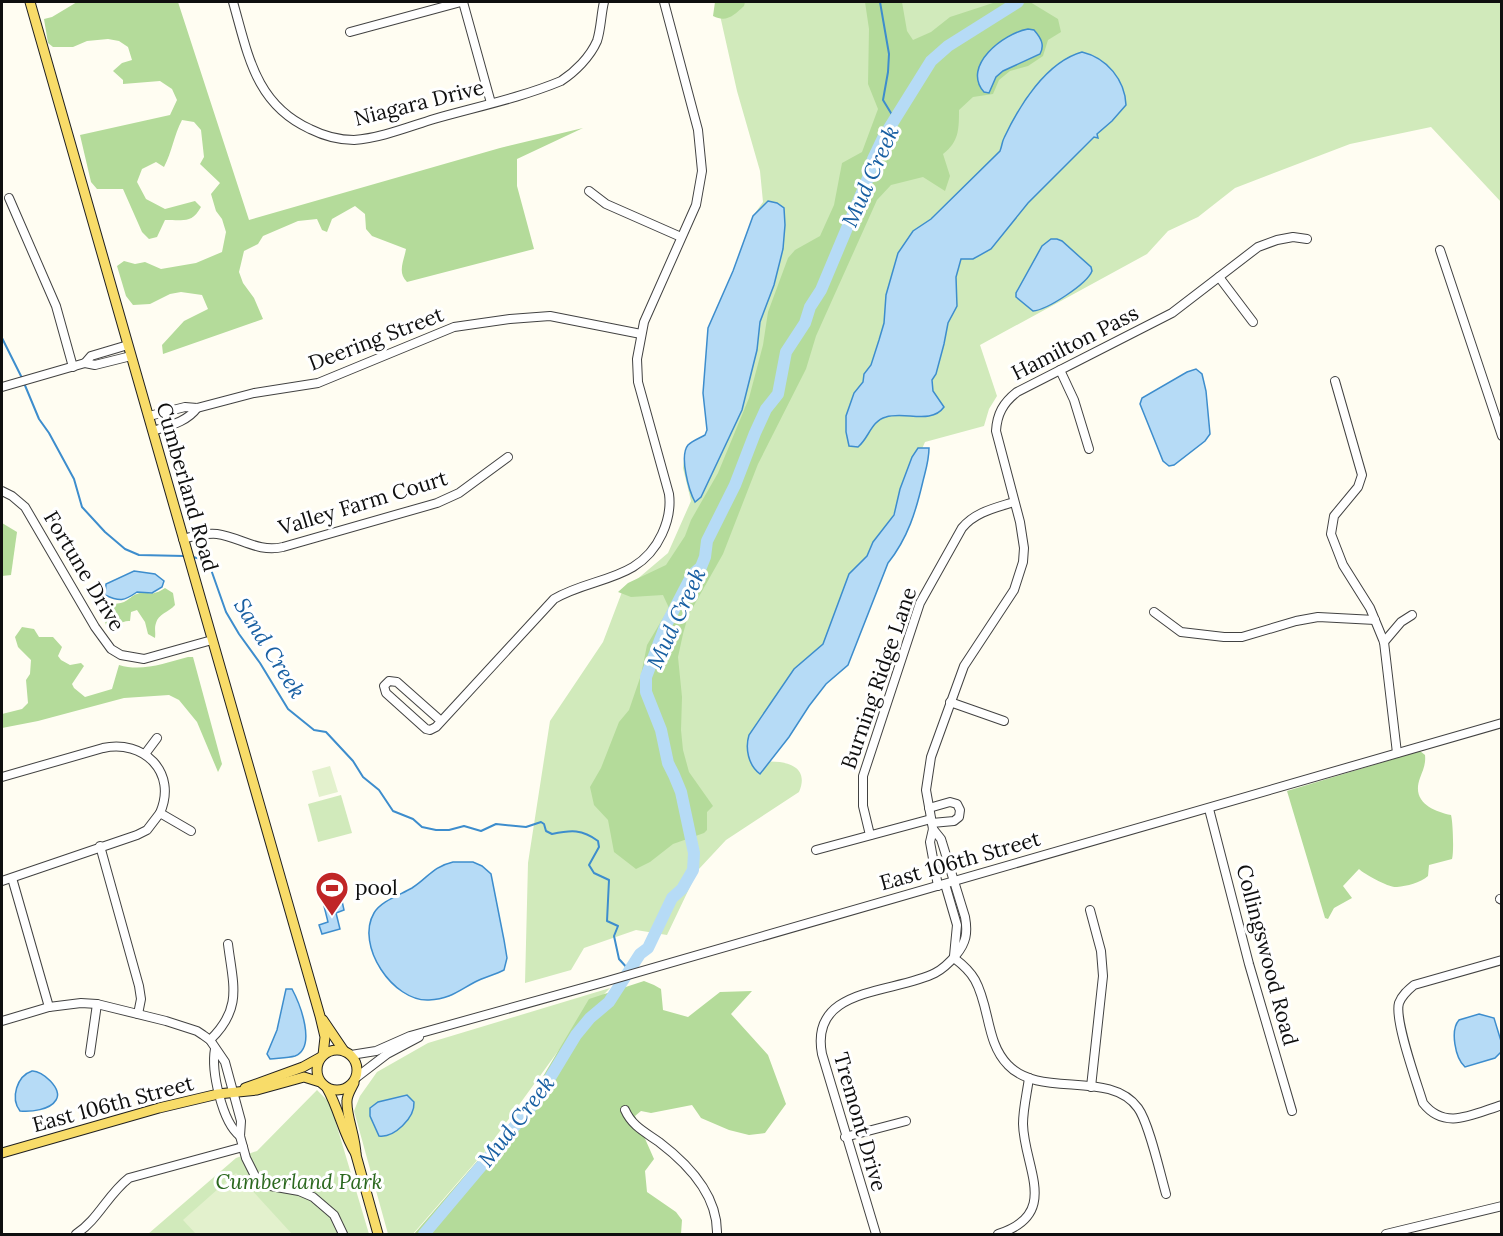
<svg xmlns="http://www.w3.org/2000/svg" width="1503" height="1236" font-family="Lora,serif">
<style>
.green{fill:#d1eabb}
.forest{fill:#b4db9a}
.pitch{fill:#e3f1cd}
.water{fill:#b6dbf6;stroke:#3d8dcd;stroke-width:1.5}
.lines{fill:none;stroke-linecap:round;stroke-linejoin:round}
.stream{stroke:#3d8dcd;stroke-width:2}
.river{stroke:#b6dbf6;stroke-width:12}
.minor-casing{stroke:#424242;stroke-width:10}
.major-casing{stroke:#202020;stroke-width:11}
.minor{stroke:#fff;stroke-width:8}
.major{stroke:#f8dc69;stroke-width:9}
.labels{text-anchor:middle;stroke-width:6;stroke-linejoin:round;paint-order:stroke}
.street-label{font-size:21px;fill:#0f0f0f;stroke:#fff}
.poi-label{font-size:21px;fill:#0f0f0f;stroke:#fff;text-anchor:start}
.park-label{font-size:21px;font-style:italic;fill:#2b681f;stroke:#fff}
.water-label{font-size:22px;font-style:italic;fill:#185fa2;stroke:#fff}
</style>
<rect width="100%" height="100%" fill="#fffdf2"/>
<g class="green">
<path d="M717,2H1501V202L1431,127L1350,144L1235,188L1198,217L1168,231L1147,254L980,345L997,396L989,409L984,426L925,442L827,666L762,762C782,760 811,764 799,792L726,840L698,870L667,935L636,930L584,948L571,970L525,983L528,863L550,721L603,642L622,592L668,553L691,501L683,468L685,452L689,444L705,435L707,430L703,393L708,328L733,271L753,216L763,202L760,171L737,91Z"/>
<polygon points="341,795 352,833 318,842 308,804"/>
<polygon points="610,988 585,1014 487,1149 413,1234 388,1234 354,1111 360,1096 377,1072 428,1043"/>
<polygon points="317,1090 330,1103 369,1234 148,1234 236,1158 257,1151"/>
</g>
<g class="forest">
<path d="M77,2H178L249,220L500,148L583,128L517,159V186L534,249L407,282C397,272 404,261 406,249L372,236L366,229L365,214L355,206L332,219L327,232L322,230L317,219L298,221L263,236L258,244L244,251L239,272L243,283L254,298L263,319L163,354L162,345L184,321L208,309L202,295L181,292L170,294L150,304L133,305L126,296L117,266L124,261L135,264L145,262L161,269L196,263L222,252L226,232L222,219L216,211L211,194L220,183L200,164L204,157L201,130L194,122L182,120C174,135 172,152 164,167L156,162L142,169L137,182L146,199L165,209L195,201L201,207C191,225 182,219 165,220L157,237L149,239L142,232L123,189H97L91,182L80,135L170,115L177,100L172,89L160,81L123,84V80L113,71L122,63L132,60L128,47L119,41L108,39L87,41L73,47H53L48,43L44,19L52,17Z"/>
<path d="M715,2H745L744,6C734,15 727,23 713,16Z"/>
<path d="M865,2H902L907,31L913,40L931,32L950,17L996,2H1030L1058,19L1061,32L1048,40L1043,56L1028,66L1010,71L999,80L993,94L973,97L959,110C959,129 959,142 943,154L950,176L945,191L923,177L891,185L877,200L816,336L806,369L758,464L723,554L688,616L683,634L678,657L682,697L681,730L683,750L689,772L713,806L707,812V830L704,833L673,844L650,862L636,869L614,852L608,820L594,805L590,787L601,768L619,722L629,710L641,675L647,645L669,608L663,595L631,597L618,592L628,583L666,565L685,536L691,520L718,473L749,398L763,345L768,312L788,258L795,250L820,236L834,205L842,163L862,152L878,109L868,84L869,29Z"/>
<polygon points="2,523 17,532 11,575 2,576"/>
<path d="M165,588L173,593L175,605C169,612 158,614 156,623C154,628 156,633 155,638L148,634L145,622L137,610L131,612L130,621C122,620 117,627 109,628L106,625L102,611C108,603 115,605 124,602C129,600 132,595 137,594C149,589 148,599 165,588Z"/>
<path d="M22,627L34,629L39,637H53L62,647L58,656L61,660L70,665L81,663L84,666L72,684L74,688L85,697L112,689L119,665C142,672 165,663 188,657H193L222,764L218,772L197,722L179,700L169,695L124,698L38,721L2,728V714L22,709L28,703L26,680L30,674L31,660L18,647L15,637Z"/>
<path d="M1420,751L1425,755C1426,764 1423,770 1420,778C1411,802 1433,811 1451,815C1453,822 1454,853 1452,859L1429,865L1428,876C1420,883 1407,886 1397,887C1389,888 1364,874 1359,869L1343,886L1352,898L1334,908L1328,919L1325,918L1287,791Z"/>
<polygon points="644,981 654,985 661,989 663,1010 688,1017 720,992 752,991 731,1014 768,1055 786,1104 765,1133 749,1135 729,1130 701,1118 692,1105 651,1113 641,1111 635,1116 654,1159 645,1171 647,1192 676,1212 682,1220 681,1234 414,1234 526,1105 589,999"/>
</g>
<g class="pitch">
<polygon points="330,766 338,792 319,797 312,771"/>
<polygon points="236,1173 292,1234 196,1234 183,1220"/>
</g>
<g class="water">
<path d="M1028,29L1034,30C1041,38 1045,45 1040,54L1003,71L996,77L989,93L984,92C961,66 1004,33 1028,29Z"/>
<path d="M1082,52C1107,58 1125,80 1126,105L1112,121L1097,134L1098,138L1094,137L1028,203L991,249L973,259H961L956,277L957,306L948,323L944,344L936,374L932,380L933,391L944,407C931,425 905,411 886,417C871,421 869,438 858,447L849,446L846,432V416L854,393L863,382L864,374L871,365L879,340L884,323L886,295L898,253L913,231L931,219L1000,151C1002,146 1002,142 1004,138C1019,106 1046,62 1082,52Z"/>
<path d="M768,201L777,203L784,208L785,225L783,249L774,285L760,322L757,350L742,410L701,497L695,502C689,491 679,456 688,445C692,441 700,438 705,435L707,430L703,393L708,328L733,271L753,216Z"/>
<path d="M1051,239H1057L1062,241L1091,267L1092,271C1087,284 1047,310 1033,311L1016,297V293L1042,246Z"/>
<polygon points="1196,369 1202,374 1206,391 1210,434 1205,441 1174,465 1169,466 1163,461 1140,404 1142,398 1187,372"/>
<path d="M918,448H929C929,460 926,469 923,481C916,511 908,538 888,563L848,665L826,684L809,706L789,737L760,774C748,765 745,748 749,735L794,669L823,644L849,574L867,556L873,542L894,515L900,489L912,457Z"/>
<path d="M134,571L155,574L164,581L162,587L152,593L137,592C124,601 120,602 105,595L106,584Z"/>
<path d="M453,862H473L482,866L491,874L504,940L507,958L504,970C495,975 484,977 475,982C458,991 450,999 429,1000C393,1002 355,945 374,913C381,901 400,895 412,888C429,877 432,867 453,862Z"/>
<polygon points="342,901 344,910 336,913 340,929 322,934 319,925 328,922 324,906"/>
<path d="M286,989H292C300,1004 317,1047 295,1056C288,1058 278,1058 270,1059L267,1054L277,1030Z"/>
<path d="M1479,1014L1494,1018L1501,1041V1052L1495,1058L1465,1067C1455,1058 1450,1030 1459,1020Z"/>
<path d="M32,1071C42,1070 63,1089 56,1100C50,1110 31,1112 20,1111C10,1098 17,1076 32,1071Z"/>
<path d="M407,1095L414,1102C415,1118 394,1138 379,1136L370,1116V1108L378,1102Z"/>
</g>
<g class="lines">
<g class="stream">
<polyline points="880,2 889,54 888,72 883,100 894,118"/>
<polyline points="2,338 22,378"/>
<polyline points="24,383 39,419 49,433 74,479 82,507 105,532 125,549 139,555 184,556"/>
<path d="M193,557L208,561L226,612L239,634L260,663L288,709L314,730L326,732L353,761L363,777L379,790L393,811L413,819L422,827L436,830H449L464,826L481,831L496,824L526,827L541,822L544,824L546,831L552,834C571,830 582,829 598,841L599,847L589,865L594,873L609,880L607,921L618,926L614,936L619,959L629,970"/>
</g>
<polyline class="river" points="424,1234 536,1101 576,1035 590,1018 609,1002 640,954 648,948 672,898 682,889 693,870 694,853 681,792 674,775 668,763 661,730 646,692 646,677 665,627 692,575 701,567 705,557 707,541 735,485 755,433 766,409 778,394 786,352 805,323 810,307 821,290 868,178 873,159 883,138 931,61 948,46 1018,2"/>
<g class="minor-casing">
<g id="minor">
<path d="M233,2C248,54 255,104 310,129C324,136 338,140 354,140C381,138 408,127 434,119C476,107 520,98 561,81C575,72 590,57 597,41C601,29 601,14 604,2"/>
<polyline points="463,2 491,103"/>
<polyline points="350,32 461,2"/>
<polyline points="589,191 606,204 681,237"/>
<polyline points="9,198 56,306 73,367"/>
<polyline points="1440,250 1502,436"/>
<polyline points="1219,277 1253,322"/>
<polyline points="85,363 95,365 131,356"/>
<polyline points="1060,370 1074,400 1089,449"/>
<polyline points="1335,381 1362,475 1358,487 1334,516 1331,534 1343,565 1370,608 1384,642 1397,753"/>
<polyline points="2,387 85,363 91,356 128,345"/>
<polyline points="149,416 185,407 197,408 254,393 318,383 454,327 510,319 550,316 641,334"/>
<path d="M153,431C168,426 187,422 197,408"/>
<polyline points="2,491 12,496 25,507 95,627 111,649 121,655 144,659 212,640"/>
<path d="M183,539C194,536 205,533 217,534C240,537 258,553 283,547L437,503L459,493L508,457"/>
<polyline points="1154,612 1181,632 1224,637 1242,637 1296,621 1318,617 1375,620"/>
<polyline points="1384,642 1401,622 1412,615"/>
<polyline points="950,702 1004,721"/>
<path d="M441,721L397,682L389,681L384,686L386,693L426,729L430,730L436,727L554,599C593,576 640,582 662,534C668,521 671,509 669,494L638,382L637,359L644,322L696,205L702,171L698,130L664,2"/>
<polyline points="145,754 157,738"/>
<path d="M2,777L103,748C143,739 178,772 160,813"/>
<polyline points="929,808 950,802 957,804 960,810 959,817 954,821 932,823"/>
<polyline points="1209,809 1249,964 1292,1111"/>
<path d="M870,835L863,806V776L920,603L962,528C975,512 995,508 1014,502"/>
<polyline points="100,846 139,986 141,999 138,1014"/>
<polyline points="816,850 931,819"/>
<polyline points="12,878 49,1007"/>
<polyline points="2,881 137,835 147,830 160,813 191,831"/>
<polyline points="945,884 957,925 954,956"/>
<path d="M938,886L930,842L933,829L926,790L931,757L964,666L1014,590L1023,562L1024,548L1020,522L996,431C997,414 1003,403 1017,392L1172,313L1258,247L1277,240L1293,237L1307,239"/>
<polyline points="1500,899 1502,900"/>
<polyline points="1090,910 1101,951 1103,976 1091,1087"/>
<path d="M954,958C962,964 970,971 975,980C990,1007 986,1043 1008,1065C1040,1099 1110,1069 1138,1108C1149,1123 1160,1173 1166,1194"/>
<path d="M1502,960L1414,985C1408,990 1402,995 1399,1003C1394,1020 1417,1083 1423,1103C1445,1131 1473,1114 1502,1105"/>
<polyline points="2,1021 49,1007 81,1003 97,1004 166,1021 197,1031 203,1035 210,1040 225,1062 241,1121 240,1136 246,1158 255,1176 265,1185 299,1191 313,1197 334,1215 343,1234"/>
<path d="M210,1040C243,1008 233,985 228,944"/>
<path d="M215,1049C211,1071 222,1122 240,1136"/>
<polyline points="90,1053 97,1004"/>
<polyline points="351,1055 376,1051 410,1036 604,982 1502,723"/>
<polyline points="357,1077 387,1054 419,1037"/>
<path d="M625,1110C632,1126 645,1132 659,1142C688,1164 718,1195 717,1234"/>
<polyline points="845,1137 906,1121"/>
<path d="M76,1234C98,1220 108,1194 129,1178L243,1147"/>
<path d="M876,1234L822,1054C809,986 894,994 935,973C943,969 950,962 956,955C966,943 968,933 965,917L941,839L933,829"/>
<path d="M998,1234C1061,1214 1024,1168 1023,1124C1023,1109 1027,1093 1029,1078"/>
<polyline points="1386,1234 1502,1206"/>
</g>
</g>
<g class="major-casing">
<g id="major">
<polyline points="30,2 320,1016 325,1037 323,1055"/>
<polyline points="323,1020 344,1051"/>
<circle cx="337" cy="1070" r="20"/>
<path d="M354,1083C351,1089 347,1095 347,1101C346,1116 356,1137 356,1155L378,1234"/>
<polyline points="245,1088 303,1067 321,1057"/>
<path d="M327,1088C339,1109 343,1134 356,1154"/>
<polyline points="2,1153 159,1108 218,1094 257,1090 304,1077 320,1082"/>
</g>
</g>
<use href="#minor" class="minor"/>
<use href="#major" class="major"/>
</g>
<defs>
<g id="stadium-pin" transform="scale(1.725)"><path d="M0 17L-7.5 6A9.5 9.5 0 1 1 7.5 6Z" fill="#c02627" stroke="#fff"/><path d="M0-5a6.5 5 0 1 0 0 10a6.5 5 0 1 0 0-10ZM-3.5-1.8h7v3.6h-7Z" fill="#fff"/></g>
</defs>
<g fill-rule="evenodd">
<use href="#stadium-pin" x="332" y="888"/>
</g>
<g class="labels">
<g class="street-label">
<text transform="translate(419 103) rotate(-14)" y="7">Niagara Drive</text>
<text transform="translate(376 339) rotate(-21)" y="7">Deering Street</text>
<text transform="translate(1075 343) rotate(-27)" y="7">Hamilton Pass</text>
<text transform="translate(187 487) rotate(74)" y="7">Cumberland Road</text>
<text transform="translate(363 503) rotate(-17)" y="7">Valley Farm Court</text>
<text transform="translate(84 571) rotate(59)" y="7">Fortune Drive</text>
<text transform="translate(879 678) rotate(-71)" y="7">Burning Ridge Lane</text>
<text transform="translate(960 861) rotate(-16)" y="7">East 106th Street</text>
<text transform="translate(1267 955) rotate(75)" y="7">Collingswood Road</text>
<text transform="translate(113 1104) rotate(-15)" y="7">East 106th Street</text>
<text transform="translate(860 1122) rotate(74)" y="7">Tremont Drive</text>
</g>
<g class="poi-label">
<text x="355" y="895">pool</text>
</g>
<g class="park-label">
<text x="299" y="1189">Cumberland Park</text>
</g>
<g class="water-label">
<text transform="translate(870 176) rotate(-66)" y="8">Mud Creek</text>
<text transform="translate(676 618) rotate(-65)" y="8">Mud Creek</text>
<text transform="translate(270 648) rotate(58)" y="8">Sand Creek</text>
<text transform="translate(516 1121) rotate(-52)" y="8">Mud Creek</text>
</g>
</g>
<rect width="1503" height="1236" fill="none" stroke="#0f0f0f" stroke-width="6"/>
</svg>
